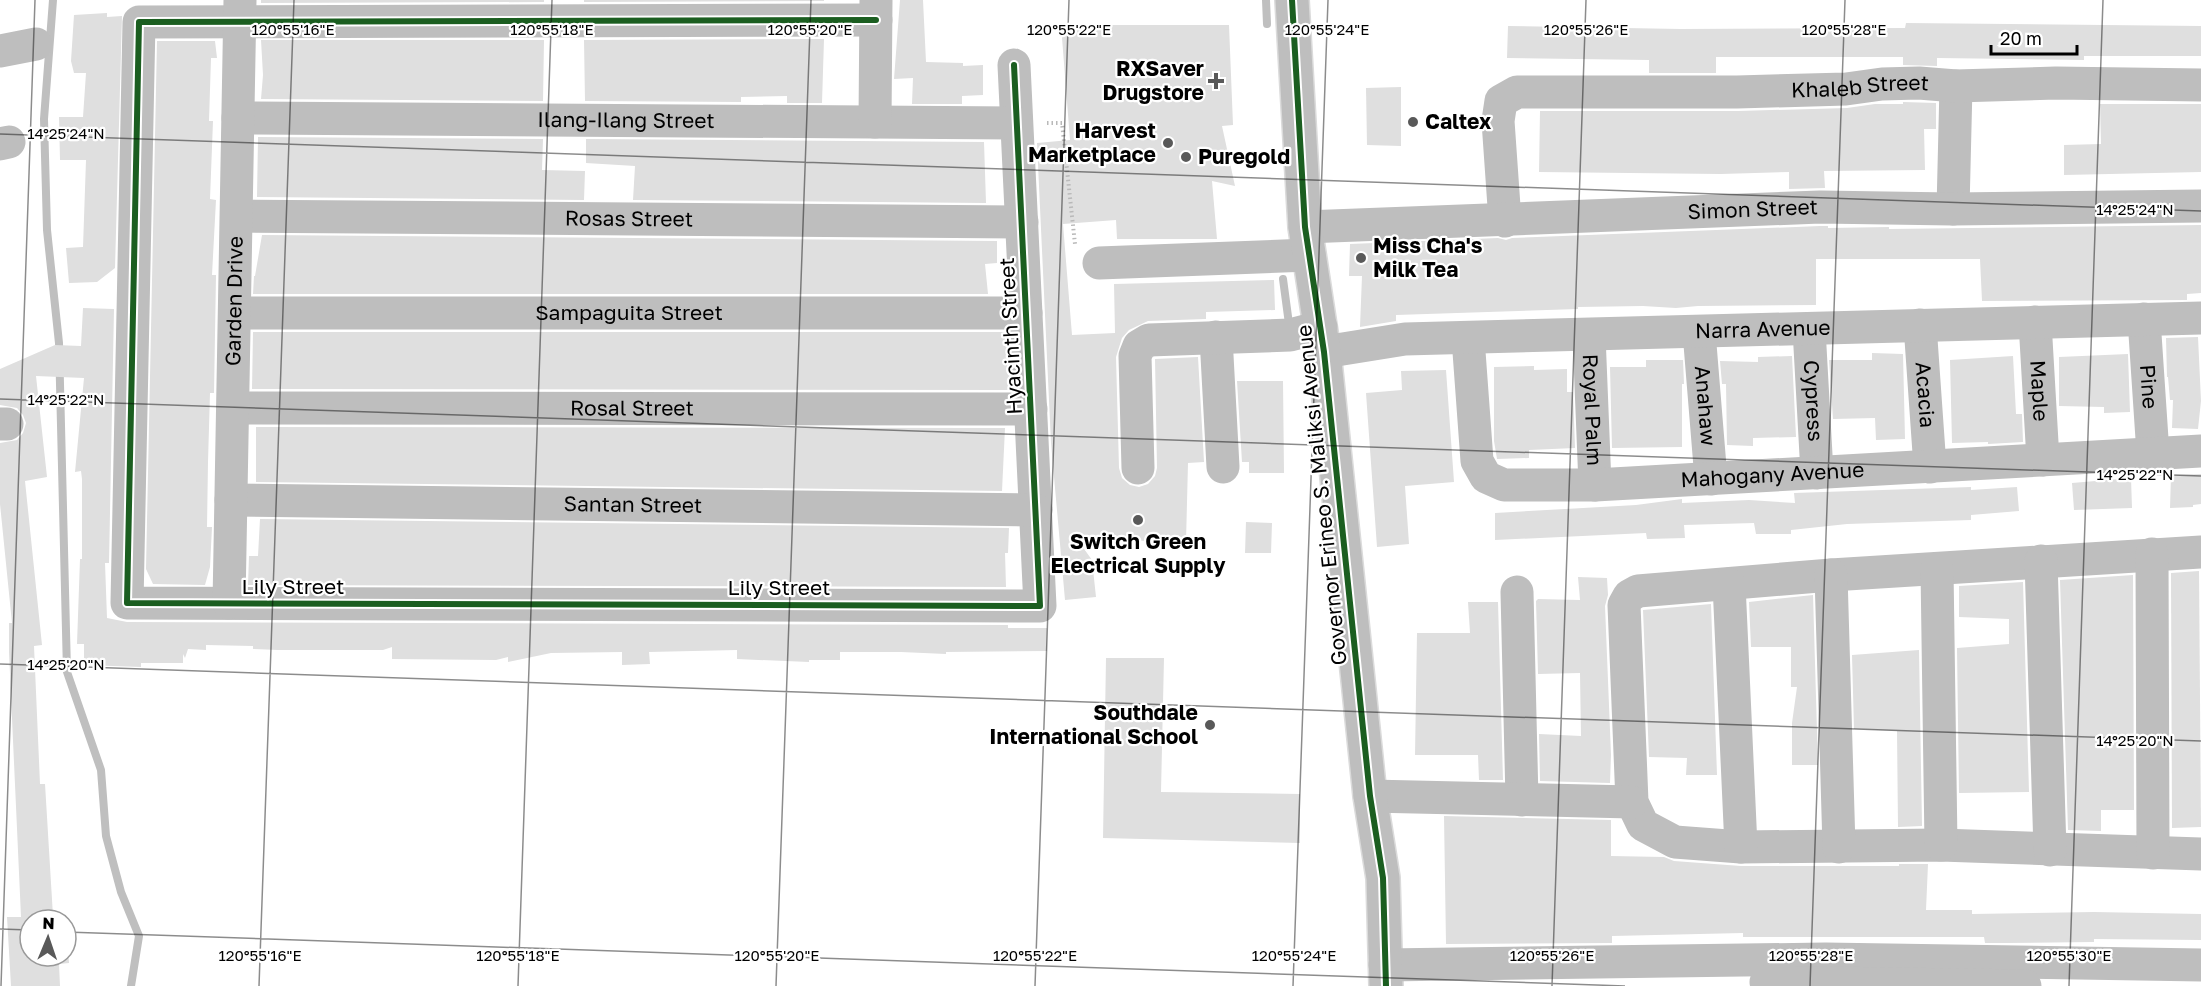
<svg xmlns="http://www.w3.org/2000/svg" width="2201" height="986" font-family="'Golos Text',sans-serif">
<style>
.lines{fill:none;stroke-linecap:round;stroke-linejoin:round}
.stream{stroke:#bfbfbf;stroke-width:8}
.building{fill:#dfdfdf;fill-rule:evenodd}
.major-casing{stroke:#dbdbdb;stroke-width:36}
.path{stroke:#b9b9b9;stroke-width:4;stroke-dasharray:1.5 3;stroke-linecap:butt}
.minor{stroke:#bebebe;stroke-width:33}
.major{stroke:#bebebe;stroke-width:33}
.cycleway-casing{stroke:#fff;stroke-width:10}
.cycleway{stroke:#1b5e20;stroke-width:6}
.ticks{fill:none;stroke:#000;stroke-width:1.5;stroke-opacity:0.45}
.poi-dot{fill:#595959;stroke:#fff;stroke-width:2}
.labels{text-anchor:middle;stroke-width:4.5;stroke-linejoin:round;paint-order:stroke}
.poi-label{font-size:21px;font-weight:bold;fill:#000;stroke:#fff;text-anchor:end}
.street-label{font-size:21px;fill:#000;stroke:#fff}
.ticks-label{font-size:15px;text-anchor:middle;fill:#000;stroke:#fff;stroke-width:4.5;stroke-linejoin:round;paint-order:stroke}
</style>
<rect width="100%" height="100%" fill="#fff"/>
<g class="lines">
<g class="stream">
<polyline points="53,0 44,119 47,230 59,343 67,672 101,770 106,836 121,892 139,936 131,986"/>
<polyline points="1266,0 1267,24"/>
<polyline points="1283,279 1289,324"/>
</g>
</g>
<g class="building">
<polygon points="261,0 544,0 544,2 261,3"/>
<polygon points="584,0 824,0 824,1 584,2"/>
<polygon points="900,0 923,0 926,62 963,63 963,66 983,65 983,95 962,96 962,104 912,104 913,78 894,79"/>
<polygon points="107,13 107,17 122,16 115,268 97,282 69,283 66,248 83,247 86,160 60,160 59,117 83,117 86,73 74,73 71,61 74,15"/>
<polygon points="1906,23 2201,26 2201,56 2084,56 2084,60 1937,58 1937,66 1903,65 1903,57 1716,57 1716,73 1649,73 1649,60 1507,58 1508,26 1681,29 1905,28"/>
<polygon points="1061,25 1229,25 1233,125 1222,126 1235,186 1212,181 1217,239 1117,239 1116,220 1063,224 1072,335 1115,333 1114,284 1274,280 1275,310 1206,312 1206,319 1148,321 1129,330 1122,338 1116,357 1119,468 1122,478 1130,485 1139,487 1148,484 1155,476 1157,468 1155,359 1198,357 1204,462 1188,463 1186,542 1077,539 1092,560 1096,597 1065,600 1051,443 1037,143 1070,140"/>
<polygon points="824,39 822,103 787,103 787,96 741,97 741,102 585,101 584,40"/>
<polygon points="261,40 544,40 543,101 261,99 263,75"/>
<polygon points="157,41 215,41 217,58 211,58 209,121 213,121 210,199 216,200 212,275 216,275 214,393 210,393 208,462 207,527 212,527 210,567 205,585 153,584 146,569"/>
<polygon points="1401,87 1401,146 1367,145 1366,88"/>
<polygon points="1903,102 1936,103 1936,129 1924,129 1925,170 1824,171 1825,188 1789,189 1789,172 1721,174 1539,172 1540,111 1738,111 1847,108 1875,104 1903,104"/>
<polygon points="2100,104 2201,104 2201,172 2064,175 2064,145 2101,144"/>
<polygon points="258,137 543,139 542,170 585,171 584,200 257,197"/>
<polygon points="586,139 984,142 986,203 633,200 635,166 586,163"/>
<polygon points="2201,225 2201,293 2187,294 2187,300 1982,301 1980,259 1816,259 1816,305 1698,306 1676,308 1643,306 1578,307 1578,309 1396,315 1396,321 1360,327 1362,276 1349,276 1350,244 1498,238 1506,240 1512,238 1820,226 1828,226 1828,228 1889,227 1889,229"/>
<polygon points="262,235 997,241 997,263 985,264 988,294 253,294 254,276 255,276"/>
<path d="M83,308L114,309L109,563H105L107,618L127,622L1008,625V628H1047V651L946,652V654L901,652H840V660H809V662L737,659V650L649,652L650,664L622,665V652L551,653L508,662V657L496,660L392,659V647L383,650H278L253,649V646L206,645V650L188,649L185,658L183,654V663H141V667L84,665V644H77L80,559H82V479L81,471L75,472L84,378L36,376L47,477L25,481L42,645L34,646L40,784H45L53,916L66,915L69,963L59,964L60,986H11L7,917H21L9,652V623H12L0,504V443L17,440L23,433L26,423L23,415L17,408L0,405V369L55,345L81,346ZM30,920H66V956H30Z"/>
<polygon points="253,332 1008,332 1011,390 252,389"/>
<polygon points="2198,337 2201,401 2198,429 2172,428 2173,400 2170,400 2168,377 2167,377 2166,338"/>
<polygon points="1872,353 1903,354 1905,439 1876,440 1875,418 1833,419 1829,360 1872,360"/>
<polygon points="2128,354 2130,412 2104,413 2104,407 2059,406 2059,357"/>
<polygon points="1792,356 1796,437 1753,438 1753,446 1727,445 1726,384 1722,384 1720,361 1758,362 1758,357"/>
<polygon points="2013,356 2016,414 2022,414 2023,442 1988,444 1988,442 1952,443 1950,360"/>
<polygon points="1646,360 1683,360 1684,384 1682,384 1682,447 1612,448 1610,367 1646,367"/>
<polygon points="1534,366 1534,370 1567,369 1567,392 1573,392 1575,448 1529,450 1529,458 1497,459 1494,441 1494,367"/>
<polygon points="1446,370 1454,482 1405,486 1409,544 1377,547 1366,393 1402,390 1401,371"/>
<polygon points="1237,381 1283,381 1284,473 1249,473 1249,462 1242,462"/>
<polygon points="256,427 1005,428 1002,491 256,482"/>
<polygon points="2201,474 2201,504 2193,505 2193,507 2170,508 2171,475"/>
<polygon points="2131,478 2132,508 2074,510 2072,483"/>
<polygon points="1971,487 1971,490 2017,487 2019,511 1971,515 1971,520 1847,524 1791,530 1791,534 1756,534 1754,523 1684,525 1685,538 1647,539 1646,533 1495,540 1495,513 1636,505 1682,499 1682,503 1749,500 1795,503 1794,493"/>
<polygon points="260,519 1009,528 1008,553 1005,553 1006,587 248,585 249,556 258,556"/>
<polygon points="1246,522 1272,523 1271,553 1245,553"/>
<polygon points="2199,571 2201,827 2172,828 2171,573"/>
<polygon points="2133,575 2134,810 2101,810 2101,831 2068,830 2060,580"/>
<polygon points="1578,577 1607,578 1608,595 1605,606 1611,755 1610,783 1540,781 1539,734 1581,736 1580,673 1538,674 1536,601 1538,599 1580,600"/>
<polygon points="2023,582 2029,792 1959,793 1957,648 2009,644 2009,619 1959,617 1959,586"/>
<polygon points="1813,595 1818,765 1792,765 1792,723 1797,687 1791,687 1791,647 1751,647 1749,602"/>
<polygon points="1468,602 1498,602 1503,780 1479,780 1478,755 1415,755 1417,633 1470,633"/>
<polygon points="1711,604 1717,775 1686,775 1687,758 1649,757 1643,610"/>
<polygon points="1919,650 1922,826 1898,827 1897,731 1854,729 1852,655"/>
<polygon points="1106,658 1164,658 1161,792 1300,794 1300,843 1103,838"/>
<polygon points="1444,816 1611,820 1611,856 1664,857 1674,861 1741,866 1899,866 1899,864 1928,864 1926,910 1972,910 1972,914 2094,912 2201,914 2201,940 2094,939 2094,942 2006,943 1985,943 1984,937 1743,937 1743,933 1612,936 1612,943 1446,944"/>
</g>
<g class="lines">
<g class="major-casing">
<polyline id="major" points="1292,0 1305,227 1324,352 1370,796 1383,878 1386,986"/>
</g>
<polyline class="path" points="1047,123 1062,123 1075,244"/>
<g class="minor">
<polyline points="876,20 139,22 127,603 1040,606 1014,65"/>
<polyline points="0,51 36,44"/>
<path id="s1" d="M238,118L1016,123"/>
<polyline points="875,122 876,0"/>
<polyline points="0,144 9,142"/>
<polyline points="1953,209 1956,86"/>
<path id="s2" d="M237,216L1022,222"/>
<path id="s3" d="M1505,221L1498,121L1501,101L1517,92H1737L1846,89L1882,84L1919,83L1956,86L2056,83L2201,85"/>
<path id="s4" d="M1305,227L1820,207L1953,209L2201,206"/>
<polyline points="1099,263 1309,255"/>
<path id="s5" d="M235,313H1026"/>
<path id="s6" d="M2144,319L2153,454"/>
<path id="s7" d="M2035,322L2043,460"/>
<path id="s8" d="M1920,325L1930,467"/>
<path id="s9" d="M1809,329L1817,473"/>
<path id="s10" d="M1699,332L1711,479"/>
<path id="s11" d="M1589,335L1595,485"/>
<polyline points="1216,337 1223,467"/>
<path id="s12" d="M1468,338L1477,461L1486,477L1504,485H1595L2201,451"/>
<path id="s13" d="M1324,352L1405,339L2201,318"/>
<path id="s14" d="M233,408L1031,409"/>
<polyline points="0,424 7,424"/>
<polyline points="1138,468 1135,356 1139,346 1149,340 1290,335 1321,327"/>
<path id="s15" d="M231,500L1036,510"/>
<polyline points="2201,552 1831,575 1638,591 1629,596 1624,605 1632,802 1643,825 1675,842 1741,847 1941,845 2201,854"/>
<polyline points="2152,554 2153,853"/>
<polyline points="2041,561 2050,850"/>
<polyline points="1937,569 1941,845"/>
<polyline points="1831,575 1839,847"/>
<polyline points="1729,584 1741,847"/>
<polyline points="1517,592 1522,800"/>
<path id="s16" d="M229,603L240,0"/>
<polyline points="1370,796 1632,802"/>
<polyline points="1385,965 1825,959 2201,965"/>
<polyline points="1766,982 2025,986"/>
</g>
<use href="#major" class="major"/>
<g class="cycleway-casing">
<g id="cycleway">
<polyline points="1292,0 1305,227 1324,352 1370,796 1383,878 1386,986"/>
<polyline points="876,20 139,22 127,603 1040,606 1014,65"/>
</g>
</g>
<use href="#cycleway" class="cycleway"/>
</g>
<path class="ticks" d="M0,134L2201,211M0,399L2201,476M0,664L2201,741M0,929L30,930M66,932L1625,986M1,986L35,0M259,986L294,0M518,986L552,0M776,986L811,0M1035,986L1069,0M1293,986L1328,0M1552,986L1586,0M1810,986L1845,0M2069,986L2103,0"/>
<g class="poi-dot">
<path d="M1213 72h6v6h6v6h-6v6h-6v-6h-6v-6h6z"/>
<circle cx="1413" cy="122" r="6"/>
<circle cx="1168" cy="143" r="6"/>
<circle cx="1186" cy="157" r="6"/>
<circle cx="1361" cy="258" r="6"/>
<circle cx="1138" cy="520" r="6"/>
<circle cx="1210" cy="725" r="6"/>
</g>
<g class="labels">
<g class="poi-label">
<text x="1204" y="76">RXSaver<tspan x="1204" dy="24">Drugstore</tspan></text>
<text x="1425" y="129" text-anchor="start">Caltex</text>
<text x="1156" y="138">Harvest<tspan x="1156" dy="24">Marketplace</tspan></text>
<text x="1198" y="164" text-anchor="start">Puregold</text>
<text x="1373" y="253" text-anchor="start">Miss Cha's<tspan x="1373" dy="24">Milk Tea</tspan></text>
<text x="1138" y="549" text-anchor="middle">Switch Green<tspan x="1138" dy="24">Electrical Supply</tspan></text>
<text x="1198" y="720">Southdale<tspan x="1198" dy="24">International School</tspan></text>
</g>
<g class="street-label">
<text dy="7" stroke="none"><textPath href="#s3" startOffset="482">Khaleb Street</textPath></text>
<text dy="7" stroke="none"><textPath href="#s1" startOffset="388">Ilang-Ilang Street</textPath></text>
<text dy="7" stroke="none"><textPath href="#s4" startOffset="448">Simon Street</textPath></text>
<text dy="7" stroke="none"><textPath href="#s2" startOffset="392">Rosas Street</textPath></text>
<text dy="7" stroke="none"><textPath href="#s16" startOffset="302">Garden Drive</textPath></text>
<text dy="7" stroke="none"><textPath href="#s5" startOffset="394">Sampaguita Street</textPath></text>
<text dy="7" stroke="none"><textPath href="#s13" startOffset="440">Narra Avenue</textPath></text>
<text transform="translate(1011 336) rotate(-93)" y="7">Hyacinth Street</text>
<text dy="7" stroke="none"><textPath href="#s6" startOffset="68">Pine</textPath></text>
<text dy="7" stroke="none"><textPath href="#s7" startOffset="69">Maple</textPath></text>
<text dy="7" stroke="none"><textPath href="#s8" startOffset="70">Acacia</textPath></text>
<text dy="7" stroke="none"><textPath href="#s9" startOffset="72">Cypress</textPath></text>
<text dy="7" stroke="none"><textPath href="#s10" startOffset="74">Anahaw</textPath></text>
<text dy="7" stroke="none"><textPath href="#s14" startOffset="399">Rosal Street</textPath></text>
<text dy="7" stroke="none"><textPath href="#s11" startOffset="75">Royal Palm</textPath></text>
<text dy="7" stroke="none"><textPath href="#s12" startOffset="430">Mahogany Avenue</textPath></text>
<text transform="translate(1322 495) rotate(-96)" y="7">Governor Erineo S. Maliksi Avenue</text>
<text dy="7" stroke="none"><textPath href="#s15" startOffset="402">Santan Street</textPath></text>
<text x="293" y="594">Lily Street</text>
<text x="779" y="595">Lily Street</text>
</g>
</g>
<g class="ticks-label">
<text x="293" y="35">120°55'16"E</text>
<text x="552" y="35">120°55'18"E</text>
<text x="810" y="35">120°55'20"E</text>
<text x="1069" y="35">120°55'22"E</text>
<text x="1327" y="35">120°55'24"E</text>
<text x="1586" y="35">120°55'26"E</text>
<text x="1844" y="35">120°55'28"E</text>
<text x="66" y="139">14°25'24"N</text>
<text x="2135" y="215">14°25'24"N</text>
<text x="66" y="405">14°25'22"N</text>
<text x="2135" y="480">14°25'22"N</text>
<text x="66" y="670">14°25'20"N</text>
<text x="2135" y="746">14°25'20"N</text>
<text x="260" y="961">120°55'16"E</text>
<text x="518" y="961">120°55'18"E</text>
<text x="777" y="961">120°55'20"E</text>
<text x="1035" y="961">120°55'22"E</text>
<text x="1294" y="961">120°55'24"E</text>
<text x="1552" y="961">120°55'26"E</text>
<text x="1811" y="961">120°55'28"E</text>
<text x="2069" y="961">120°55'30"E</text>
</g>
<g transform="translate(48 938) rotate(2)"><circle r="28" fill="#ffffff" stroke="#999999" stroke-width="1.5"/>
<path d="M0-4.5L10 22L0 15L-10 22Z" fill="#595959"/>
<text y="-9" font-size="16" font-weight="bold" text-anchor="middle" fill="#000000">N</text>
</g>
<path d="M1991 45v9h86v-9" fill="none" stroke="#000000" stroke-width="3"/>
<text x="2000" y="45" font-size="18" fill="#000000" stroke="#ffffff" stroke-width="4.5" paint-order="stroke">20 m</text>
</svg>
